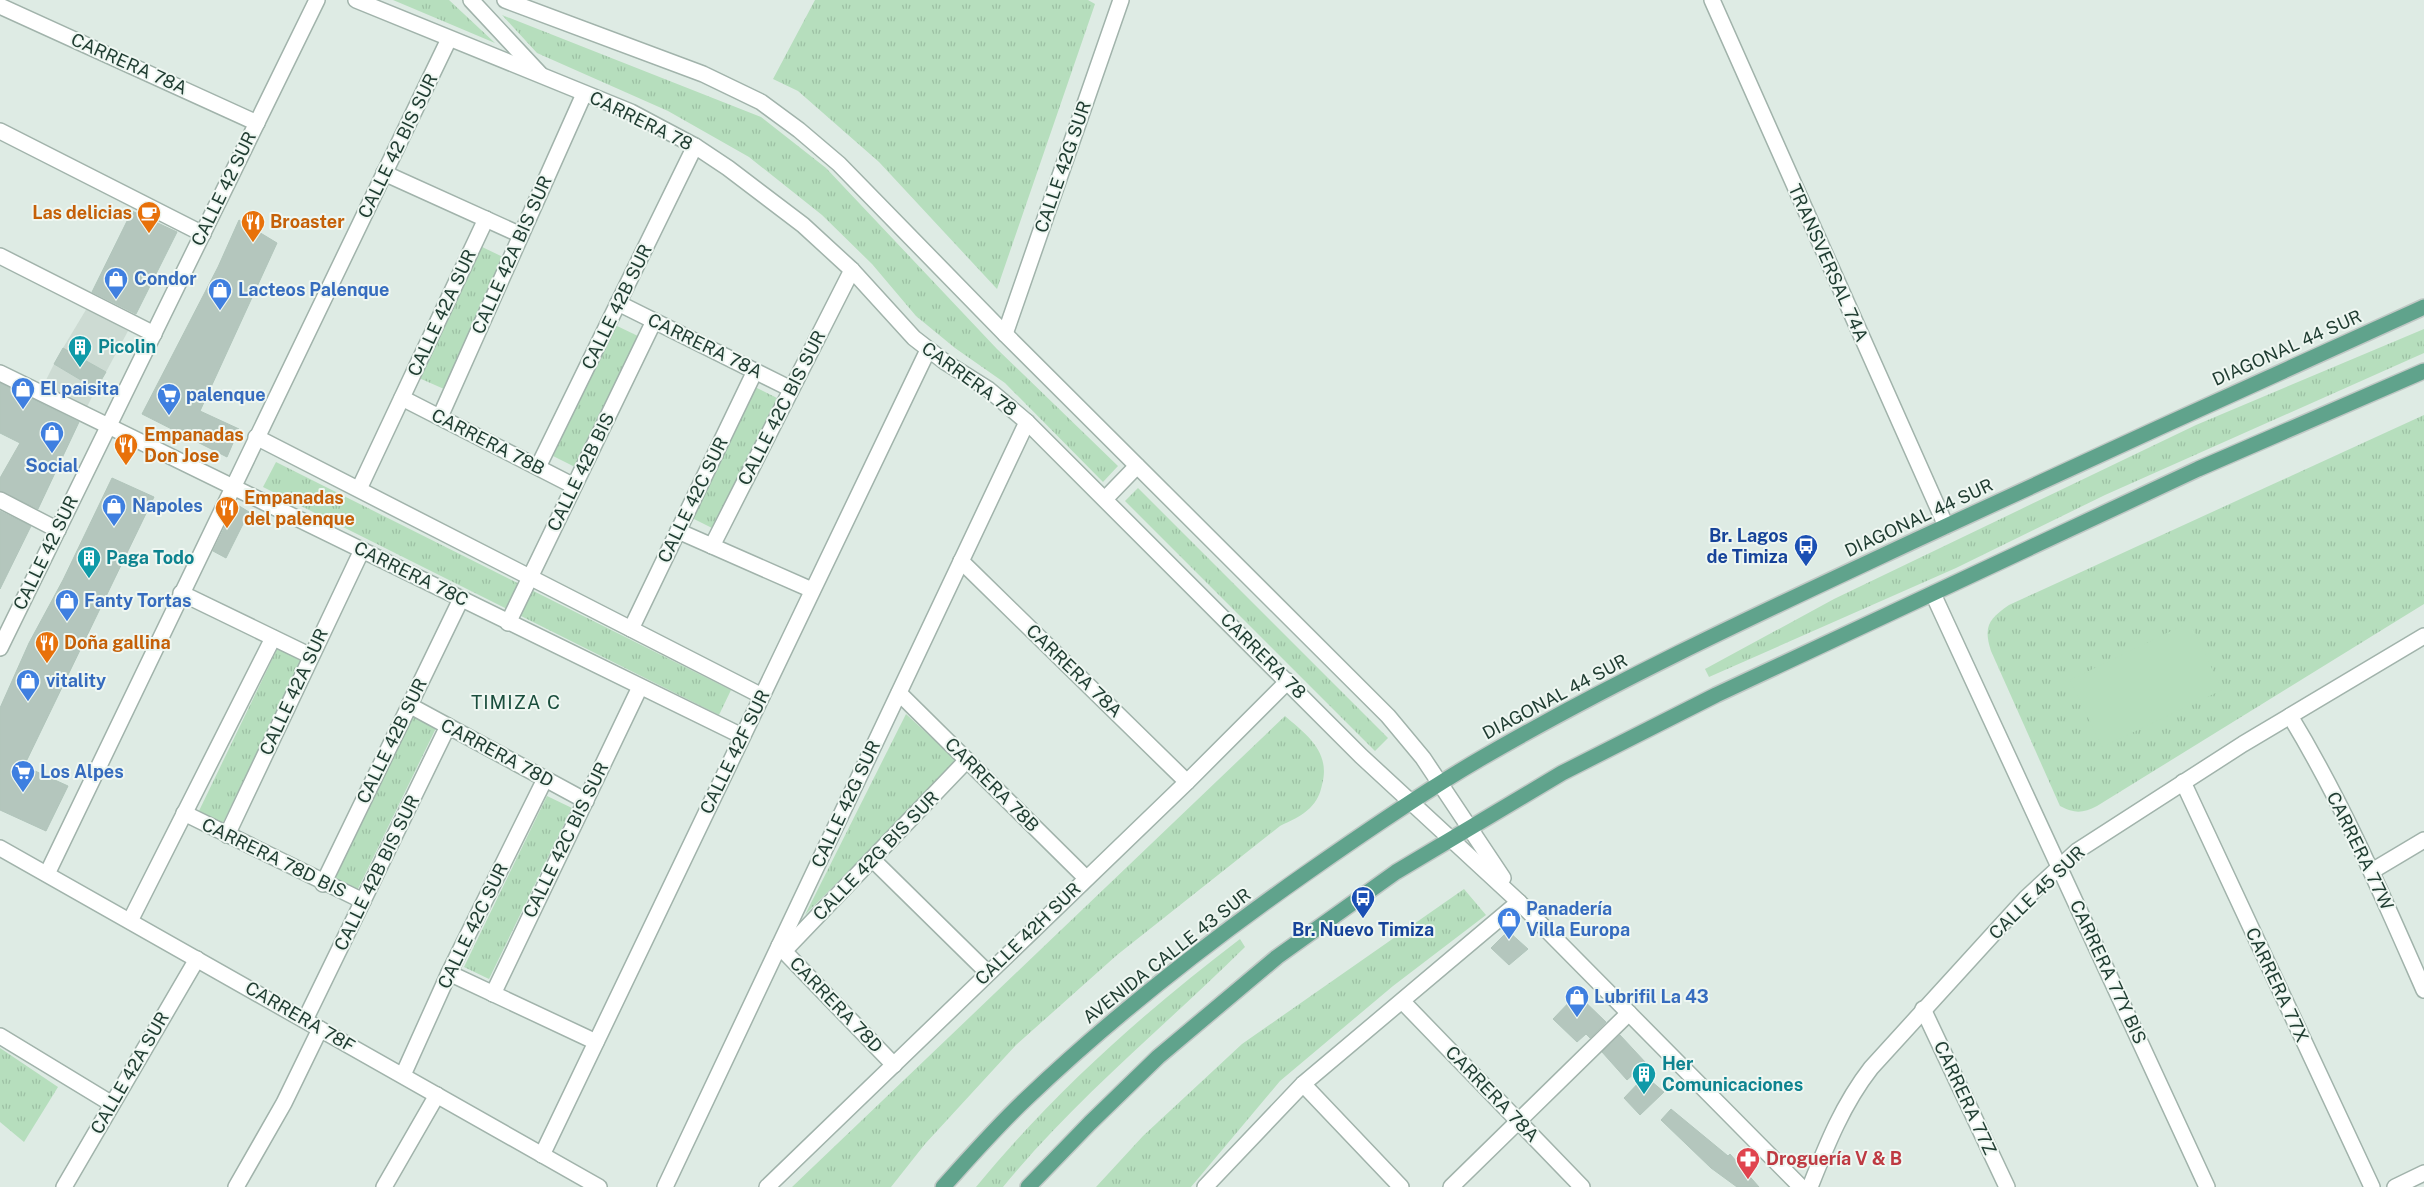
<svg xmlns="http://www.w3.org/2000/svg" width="2424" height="1187" font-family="'Public Sans',sans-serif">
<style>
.built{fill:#cddbd3}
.grass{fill:url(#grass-tufts)}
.pitch{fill:#b6debd}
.building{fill:#b4c6bd;stroke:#b1c5bb}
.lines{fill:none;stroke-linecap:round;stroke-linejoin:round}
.pedestrian-casing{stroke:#a1b3ab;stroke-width:18}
.minor-casing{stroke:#a1b3ab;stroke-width:18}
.tertiary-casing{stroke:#a1b3ab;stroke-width:18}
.primary-casing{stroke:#c0c8c5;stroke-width:18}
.pedestrian{stroke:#fff;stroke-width:15}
.minor{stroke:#fff;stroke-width:15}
.tertiary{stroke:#fff;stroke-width:15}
.primary{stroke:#60a38c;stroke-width:15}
.labels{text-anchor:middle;stroke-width:4;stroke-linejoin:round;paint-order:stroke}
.street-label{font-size:18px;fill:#1f3c31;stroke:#eff7f2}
.food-label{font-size:18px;font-weight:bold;fill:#c56008;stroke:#eff7f2;text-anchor:start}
.shop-label{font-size:18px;font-weight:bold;fill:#366cbe;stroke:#eff7f2;text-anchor:start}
.culture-label{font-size:18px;font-weight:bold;fill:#0d838f;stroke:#eff7f2;text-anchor:start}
.transit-label{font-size:18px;font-weight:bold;fill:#164399;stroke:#eff7f2;text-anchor:end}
.health-label{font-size:18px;font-weight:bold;fill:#be3a42;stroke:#eff7f2;text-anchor:start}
.neighbourhood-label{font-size:19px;letter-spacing:1px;fill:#1a4e3d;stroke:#eff7f2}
</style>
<defs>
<pattern id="grass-tufts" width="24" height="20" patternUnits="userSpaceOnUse" patternTransform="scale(1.25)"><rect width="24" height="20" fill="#b6debd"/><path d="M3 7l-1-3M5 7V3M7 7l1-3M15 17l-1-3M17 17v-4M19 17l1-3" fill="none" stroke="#9cbfa3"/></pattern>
</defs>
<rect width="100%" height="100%" fill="#deebe4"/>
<g class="built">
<polygon points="87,308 128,331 106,372 63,348"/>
<polygon points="54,364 96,389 86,409 43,386"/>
</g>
<g class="grass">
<polygon points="393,0 449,0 495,43"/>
<polygon points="815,0 1088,0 1095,4 997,289 879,162 798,91 773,79"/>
<polygon points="502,15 761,117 826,168 997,349 1118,466 1103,482 1005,383 955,348 916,316 872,264 822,215 749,157 668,111 537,53"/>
<polygon points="478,245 503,257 444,389 419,378"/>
<polygon points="615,325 640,337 577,468 553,456"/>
<polygon points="2424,329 2424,353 2105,495 1956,568 1709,677 1705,669 1834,599 2196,425"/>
<polygon points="755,387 779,399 716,530 692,518"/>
<path d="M2424,415V604L2097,806C2083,813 2075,814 2060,806L1991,651C1983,626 1989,619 2009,605Z"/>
<polygon points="276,462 731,690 719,715 263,487"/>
<polygon points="1138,488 1388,738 1375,751 1125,501"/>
<polygon points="280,643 304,655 221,827 197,815"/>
<polygon points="414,711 438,724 355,895 331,883"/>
<polygon points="906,714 957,761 805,915"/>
<path d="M1285,716C1307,735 1331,752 1322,785C1320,794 1317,801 1310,808C1302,816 1290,821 1280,826L1117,955L1016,1045L925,1144L891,1187H792Z"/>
<polygon points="547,796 572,808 489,979 464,967"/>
<polygon points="1464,889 1486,915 1393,986 1280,1081 1191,1187 1096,1187 1143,1136 1242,1044"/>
<path d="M1240,939L1245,947C1164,1027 1075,1099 1003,1187H976C1053,1093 1144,1012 1240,939Z"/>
<polygon points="0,1048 58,1087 24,1142 0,1122"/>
</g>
<polygon class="pitch" points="2190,622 2222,690 2102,747 2070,680"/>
<g class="building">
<polygon points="132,211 177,232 136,314 92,292"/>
<polygon points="239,220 277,243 200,411 239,429 227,457 142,414 218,267"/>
<polygon points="63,348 106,372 96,389 54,364"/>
<polygon points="0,383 79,422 38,509 0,491 0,478 20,443 0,433"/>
<polygon points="112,478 154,497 24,766 68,786 46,831 0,810 0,708 29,643 63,580"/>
<polygon points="236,504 249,512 226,558 213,551"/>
<polygon points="0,511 31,526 0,589"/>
<polygon points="1508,931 1528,949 1509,965 1491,948"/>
<polygon points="1577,994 1606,1022 1590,1038 1586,1034 1577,1042 1553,1019"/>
<polygon points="1620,1035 1646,1063 1627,1080 1602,1052"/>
<polygon points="1645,1076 1664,1092 1640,1115 1624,1098"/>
<polygon points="1671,1109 1728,1156 1730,1154 1759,1187 1737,1187 1711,1168 1661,1120"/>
</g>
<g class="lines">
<g class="pedestrian-casing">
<polyline id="pedestrian" points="0,1036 112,1104"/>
</g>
<g class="minor-casing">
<g id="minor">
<polyline points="1712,0 1946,526"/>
<polyline points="0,6 257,123"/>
<polyline points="0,131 203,234"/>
<polyline points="384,173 521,235"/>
<polyline points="0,256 154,334"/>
<polyline points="618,303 791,389"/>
<polyline points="0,373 742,736"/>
<polyline points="402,398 574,486"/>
<polyline points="440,417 584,94"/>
<polyline points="256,437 762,696"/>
<polyline points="538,467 695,146"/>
<polyline points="359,489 486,219"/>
<polyline points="0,500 58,530"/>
<polyline points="678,531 812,590"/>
<polyline points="712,546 852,270"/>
<polyline points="961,561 1187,782"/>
<polyline points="181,593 311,656"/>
<polyline points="1933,594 2207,1187"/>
<polyline points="508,623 654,321"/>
<polyline points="631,629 755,371"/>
<polyline points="899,693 1086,878"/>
<polyline points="409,705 586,801"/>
<path d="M2290,716C2343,803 2383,897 2424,990"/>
<polyline points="2183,782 2372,1187"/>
<polyline points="184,813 363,901"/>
<polyline points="227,835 362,550"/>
<polyline points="0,848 599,1187"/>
<polyline points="872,859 988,973"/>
<polyline points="2372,871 2424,840"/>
<polyline points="47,874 449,39"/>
<polyline points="323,884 461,599"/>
<polyline points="130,921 273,638"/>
<polyline points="779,946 894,1065"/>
<polyline points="784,951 967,760"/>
<polyline points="449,973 596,1042"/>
<polyline points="493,994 640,687"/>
<polyline points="1403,1002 1582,1187"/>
<polyline points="1923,1009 2007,1187"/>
<polyline points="305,1020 448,726"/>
<polyline points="403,1075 449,973 545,779"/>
<polyline points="1303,1084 1401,1187"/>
<polyline points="542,1155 928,350"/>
<polyline points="64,1187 197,959"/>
<polyline points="236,1187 284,1103 320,1029"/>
<polyline points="384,1187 437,1095"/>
<polyline points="665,1187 1027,422"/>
<polyline points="767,1187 1187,782 1288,681"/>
<polyline points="1205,1187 1303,1084 1519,902"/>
<polyline points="1451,1187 1629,1013"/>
<polyline points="2395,1187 2424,1173"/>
</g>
</g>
<g class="tertiary-casing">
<g id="tertiary">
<polyline points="356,0 631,112 695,146 728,168 803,225 852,270 914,338 945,362 988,389 1027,422 1361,756 1519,902 1801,1187"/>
<polyline points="471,0 540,74"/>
<polyline points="505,0 703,74 761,102 799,130 839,164 1005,334 1388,716 1423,758 1503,878"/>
<polyline points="1005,334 1121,0"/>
<polyline points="1105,499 1137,466"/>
<polyline points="0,648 317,0"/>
<path d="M1810,1187C1827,1144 1843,1104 1871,1068L2026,898L2077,851L2243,744L2424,636"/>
</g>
</g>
<g class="primary-casing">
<g id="primary">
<path d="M943,1187C970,1157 997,1126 1027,1098C1113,1016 1208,942 1305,874C1362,834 1420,794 1480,759C1621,677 1769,609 1916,540C2085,461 2254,384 2424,307"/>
<polyline points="1028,1187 1090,1123 1158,1057 1277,957 1396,872 1562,773 1716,695 2198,469 2424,371"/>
</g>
</g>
<use href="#pedestrian" class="pedestrian"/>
<use href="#minor" class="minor"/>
<use href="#tertiary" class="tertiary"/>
<use href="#primary" class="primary"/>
</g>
<defs>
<g id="cafe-pin" transform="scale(1.25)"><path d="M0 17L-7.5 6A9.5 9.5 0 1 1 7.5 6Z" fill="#e8710a" stroke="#eff7f2"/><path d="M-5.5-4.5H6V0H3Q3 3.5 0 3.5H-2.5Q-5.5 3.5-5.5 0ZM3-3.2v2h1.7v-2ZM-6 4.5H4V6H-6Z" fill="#fff"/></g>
<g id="restaurant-pin" transform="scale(1.25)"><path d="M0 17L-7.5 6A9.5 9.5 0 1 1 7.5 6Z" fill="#e8710a" stroke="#eff7f2"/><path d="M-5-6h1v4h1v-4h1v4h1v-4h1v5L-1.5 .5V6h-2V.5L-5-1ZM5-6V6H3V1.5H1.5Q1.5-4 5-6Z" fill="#fff"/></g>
<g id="shop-pin" transform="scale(1.25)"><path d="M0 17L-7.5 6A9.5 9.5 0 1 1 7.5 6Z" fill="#3f7fe0" stroke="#eff7f2"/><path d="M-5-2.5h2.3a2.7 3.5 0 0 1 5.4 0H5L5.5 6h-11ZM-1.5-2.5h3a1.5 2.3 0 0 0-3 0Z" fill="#fff"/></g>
<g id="building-pin" transform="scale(1.25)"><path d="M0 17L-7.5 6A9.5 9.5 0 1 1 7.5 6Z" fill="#0f9aa8" stroke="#eff7f2"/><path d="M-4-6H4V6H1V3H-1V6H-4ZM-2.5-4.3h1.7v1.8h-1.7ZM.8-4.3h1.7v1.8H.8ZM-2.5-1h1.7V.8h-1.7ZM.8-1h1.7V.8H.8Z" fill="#fff"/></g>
<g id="supermarket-pin" transform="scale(1.25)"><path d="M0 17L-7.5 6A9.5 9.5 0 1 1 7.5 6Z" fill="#3f7fe0" stroke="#eff7f2"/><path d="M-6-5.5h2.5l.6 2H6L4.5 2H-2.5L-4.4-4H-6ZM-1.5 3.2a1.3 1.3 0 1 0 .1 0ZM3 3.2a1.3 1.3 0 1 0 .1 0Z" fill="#fff"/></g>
<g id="bus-pin" transform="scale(1.25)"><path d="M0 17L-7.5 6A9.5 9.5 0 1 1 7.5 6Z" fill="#1a4fb4" stroke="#eff7f2"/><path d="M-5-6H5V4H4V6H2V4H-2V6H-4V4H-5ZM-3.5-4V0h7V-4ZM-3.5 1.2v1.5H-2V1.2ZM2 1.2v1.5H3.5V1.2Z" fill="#fff"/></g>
<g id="pharmacy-pin" transform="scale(1.25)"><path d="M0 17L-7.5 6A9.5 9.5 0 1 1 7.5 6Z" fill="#e0444e" stroke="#eff7f2"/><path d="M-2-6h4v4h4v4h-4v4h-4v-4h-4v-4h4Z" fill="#fff"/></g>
</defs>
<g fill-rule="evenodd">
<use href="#cafe-pin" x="149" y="213"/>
<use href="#restaurant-pin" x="253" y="222"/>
<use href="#shop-pin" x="116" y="279"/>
<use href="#shop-pin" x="220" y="290"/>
<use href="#building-pin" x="80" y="347"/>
<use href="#shop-pin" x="23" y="389"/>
<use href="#supermarket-pin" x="169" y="395"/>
<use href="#shop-pin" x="52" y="433"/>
<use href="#restaurant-pin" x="126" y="445"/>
<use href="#shop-pin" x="114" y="506"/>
<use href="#restaurant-pin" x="227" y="508"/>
<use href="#bus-pin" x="1806" y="546"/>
<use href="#building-pin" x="89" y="558"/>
<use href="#shop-pin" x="67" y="601"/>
<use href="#restaurant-pin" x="47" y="643"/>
<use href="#shop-pin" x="28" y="681"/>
<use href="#supermarket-pin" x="23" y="772"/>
<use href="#bus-pin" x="1363" y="898"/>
<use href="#shop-pin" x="1509" y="919"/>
<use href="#shop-pin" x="1577" y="997"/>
<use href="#building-pin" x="1644" y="1074"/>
<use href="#pharmacy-pin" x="1748" y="1159"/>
</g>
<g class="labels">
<g class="street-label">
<text transform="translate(129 64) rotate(24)" y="6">CARRERA 78A</text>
<text transform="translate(641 121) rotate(26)" y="6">CARRERA 78</text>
<text transform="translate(398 146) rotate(-64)" y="6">CALLE 42 BIS SUR</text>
<text transform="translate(1063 167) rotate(-71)" y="6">CALLE 42G SUR</text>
<text transform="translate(224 189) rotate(-64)" y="6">CALLE 42 SUR</text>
<text transform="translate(512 255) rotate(-66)" y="6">CALLE 42A BIS SUR</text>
<text transform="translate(1828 263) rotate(66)" y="6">TRANSVERSAL 74A</text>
<text transform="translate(617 307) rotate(-64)" y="6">CALLE 42B SUR</text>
<text transform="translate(442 313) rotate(-65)" y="6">CALLE 42A SUR</text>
<text transform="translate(705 346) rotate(26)" y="6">CARRERA 78A</text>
<text transform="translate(2287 348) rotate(-24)" y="6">DIAGONAL 44 SUR</text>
<text transform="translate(969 379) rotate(36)" y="6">CARRERA 78</text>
<text transform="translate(782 408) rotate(-63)" y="6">CALLE 42C BIS SUR</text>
<text transform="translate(488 442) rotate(27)" y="6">CARRERA 78B</text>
<text transform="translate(581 472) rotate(-64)" y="6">CALLE 42B BIS</text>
<text transform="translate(693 500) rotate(-64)" y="6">CALLE 42C SUR</text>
<text transform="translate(1919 518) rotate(-25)" y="6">DIAGONAL 44 SUR</text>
<text transform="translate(46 553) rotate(-64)" y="6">CALLE 42 SUR</text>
<text transform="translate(411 574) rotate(26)" y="6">CARRERA 78C</text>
<text transform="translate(1263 656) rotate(45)" y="6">CARRERA 78</text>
<text transform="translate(1074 671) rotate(44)" y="6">CARRERA 78A</text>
<text transform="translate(294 692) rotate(-65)" y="6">CALLE 42A SUR</text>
<text transform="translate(1555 697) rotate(-28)" y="6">DIAGONAL 44 SUR</text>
<text transform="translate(392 741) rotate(-64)" y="6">CALLE 42B SUR</text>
<text transform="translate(735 752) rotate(-64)" y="6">CALLE 42F SUR</text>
<text transform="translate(497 753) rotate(28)" y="6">CARRERA 78D</text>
<text transform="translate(992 785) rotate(45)" y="6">CARRERA 78B</text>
<text transform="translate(846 804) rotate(-65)" y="6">CALLE 42G SUR</text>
<text transform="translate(566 840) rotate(-64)" y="6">CALLE 42C BIS SUR</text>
<text transform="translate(2360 851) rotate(64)" y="6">CARRERA 77W</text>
<text transform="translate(876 856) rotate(-46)" y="6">CALLE 42G BIS SUR</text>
<text transform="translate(274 858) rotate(26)" y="6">CARRERA 78D BIS</text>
<text transform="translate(377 873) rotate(-64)" y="6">CALLE 42B BIS SUR</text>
<text transform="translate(2037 893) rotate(-44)" y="6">CALLE 45 SUR</text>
<text transform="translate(473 926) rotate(-64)" y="6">CALLE 42C SUR</text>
<text transform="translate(1028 934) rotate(-44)" y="6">CALLE 42H SUR</text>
<text transform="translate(1167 956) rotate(-38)" y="6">AVENIDA CALLE 43 SUR</text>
<text transform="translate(2108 972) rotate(65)" y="6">CARRERA 77Y BIS</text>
<text transform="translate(2277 985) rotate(65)" y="6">CARRERA 77X</text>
<text transform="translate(836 1005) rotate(46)" y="6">CARRERA 78D</text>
<text transform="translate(300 1017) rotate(30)" y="6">CARRERA 78F</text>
<text transform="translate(130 1073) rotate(-60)" y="6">CALLE 42A SUR</text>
<text transform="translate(1492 1094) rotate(46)" y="6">CARRERA 78A</text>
<text transform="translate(1965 1098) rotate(65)" y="6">CARRERA 77Z</text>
</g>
<g class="food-label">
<text x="132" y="219" text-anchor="end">Las delicias</text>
<text x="270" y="228">Broaster</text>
<text x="144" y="441">Empanadas<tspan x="144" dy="21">Don Jose</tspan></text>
<text x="244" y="504">Empanadas<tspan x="244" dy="21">del palenque</tspan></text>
<text x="64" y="649">Doña gallina</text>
</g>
<g class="shop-label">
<text x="134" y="285">Condor</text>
<text x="238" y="296">Lacteos Palenque</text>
<text x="40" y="395">El paisita</text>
<text x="186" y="401">palenque</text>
<text x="52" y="472" text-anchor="middle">Social</text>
<text x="132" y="512">Napoles</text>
<text x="84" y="607">Fanty Tortas</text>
<text x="46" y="687">vitality</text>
<text x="40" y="778">Los Alpes</text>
<text x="1526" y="915">Panadería<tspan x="1526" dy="21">Villa Europa</tspan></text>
<text x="1594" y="1003">Lubrifil La 43</text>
</g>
<g class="culture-label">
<text x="98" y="353">Picolin</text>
<text x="106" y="564">Paga Todo</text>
<text x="1662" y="1070">Her<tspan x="1662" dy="21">Comunicaciones</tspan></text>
</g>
<g class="transit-label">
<text x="1788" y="542">Br. Lagos<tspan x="1788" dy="21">de Timiza</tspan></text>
<text x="1363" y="936" text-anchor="middle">Br. Nuevo Timiza</text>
</g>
<g class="health-label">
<text x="1766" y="1165">Droguería V &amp; B</text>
</g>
<g class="neighbourhood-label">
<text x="516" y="709">TIMIZA C</text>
</g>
</g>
</svg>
